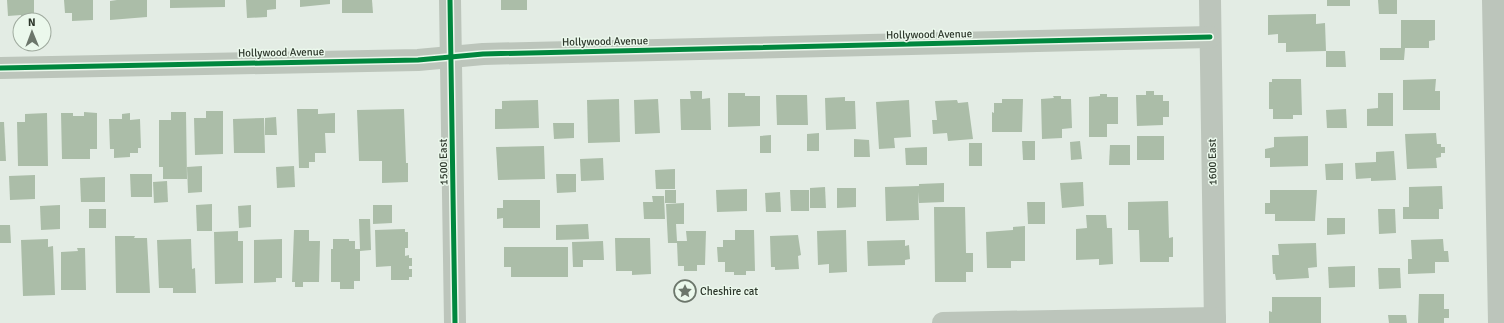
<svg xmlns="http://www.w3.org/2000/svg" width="1504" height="323" font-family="Signika,sans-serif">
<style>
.building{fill:#abbda8}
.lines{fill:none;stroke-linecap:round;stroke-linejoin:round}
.minor{stroke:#bcc5bb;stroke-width:22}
.cycleway-casing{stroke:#ebf8ec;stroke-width:8}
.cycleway{stroke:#00873e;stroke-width:5}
.labels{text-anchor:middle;stroke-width:3;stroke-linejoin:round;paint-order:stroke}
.street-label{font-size:11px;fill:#2c362a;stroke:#ebf8ec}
.poi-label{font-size:11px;fill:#2c362a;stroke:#ebf8ec;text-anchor:start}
</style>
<rect width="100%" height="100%" fill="#e3ece4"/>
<g class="building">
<polygon points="7,0 34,0 34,20 21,20 21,15 8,16"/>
<polygon points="64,0 93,0 93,20 72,21 72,13 65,13"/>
<polygon points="117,0 147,0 147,17 110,20 110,1"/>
<polygon points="170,0 225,0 225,7 170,8"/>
<polygon points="246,0 276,0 276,9 267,10 267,17 247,18"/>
<polygon points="300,0 330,0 330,4 300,7"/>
<polygon points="342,0 372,0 373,13 342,13"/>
<rect x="501" y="0" width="26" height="10"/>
<rect x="1327" y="0" width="23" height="6"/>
<polygon points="1378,0 1397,0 1397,14 1379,14"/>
<polygon points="1316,14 1316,24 1325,23 1326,51 1345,51 1346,67 1326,67 1326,51 1286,52 1286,43 1278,43 1278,34 1268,35 1268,15"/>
<polygon points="1401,20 1435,20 1435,40 1429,41 1429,48 1405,48 1404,60 1380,60 1380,48 1401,48"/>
<polygon points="1272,79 1301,79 1302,115 1293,115 1293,119 1273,119 1273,109 1269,109 1269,82 1272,82"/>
<polygon points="1436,79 1435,91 1440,91 1440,110 1403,110 1403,80"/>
<polygon points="690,91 702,91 702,99 710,98 711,130 681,130 680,99 691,99"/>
<polygon points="1146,91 1154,91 1154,95 1163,95 1163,101 1169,101 1169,117 1163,117 1163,125 1137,126 1136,95 1146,95"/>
<polygon points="728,93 745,93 745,96 760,96 760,126 728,127"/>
<polygon points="1378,93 1393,93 1393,126 1367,126 1367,109 1378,108"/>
<polygon points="1100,94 1107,94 1107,97 1118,97 1118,124 1107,124 1107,137 1089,137 1089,97 1100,96"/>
<polygon points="776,95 807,95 808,125 777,125"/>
<polygon points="1053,96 1061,96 1061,99 1071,99 1072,128 1062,129 1062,138 1042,139 1041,99 1054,98"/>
<polygon points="845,97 845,101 855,101 856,129 826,130 825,98"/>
<polygon points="619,99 620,142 588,143 587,100"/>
<polygon points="658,99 660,133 635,134 634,100"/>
<polygon points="1002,99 1023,99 1022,132 992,132 992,112 994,113 994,103 1002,103"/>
<polygon points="538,100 539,128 495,129 495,109 502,109 502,101"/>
<polygon points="909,100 911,137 894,138 895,148 879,149 876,102"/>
<polygon points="957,100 958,103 968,102 973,139 948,141 947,133 933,134 932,120 937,120 935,101"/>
<polygon points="297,109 318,109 318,114 335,113 335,133 325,133 326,153 315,153 315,162 309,162 309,168 299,168"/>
<polygon points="404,109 406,163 408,163 408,182 382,183 382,161 359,161 357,110"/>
<polygon points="1346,109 1347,128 1327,128 1326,110"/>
<polygon points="206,111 223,111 223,154 195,155 194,118 206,118"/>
<polygon points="84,112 97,113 97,149 90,149 90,159 62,159 61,113 73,113 73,116 84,116"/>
<polygon points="171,112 186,112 187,179 163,179 163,167 159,167 159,120 171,120"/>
<polygon points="47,113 48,166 18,166 17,122 25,122 25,114"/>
<polygon points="130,113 130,120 140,119 141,148 138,148 138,153 130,153 130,157 114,158 114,149 110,149 109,119 122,119 122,114"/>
<polygon points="276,117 277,135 265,135 265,118"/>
<polygon points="264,118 265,153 234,153 233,119"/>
<polygon points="0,122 4,122 6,161 0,161"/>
<polygon points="553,123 574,123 574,138 554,139"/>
<polygon points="819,133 819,151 807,151 807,134"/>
<polygon points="1436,133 1437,144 1441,144 1441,147 1445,147 1445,153 1441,153 1441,157 1436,158 1437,168 1407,169 1405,134"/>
<polygon points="771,135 771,153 760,153 760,136"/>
<rect x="1137" y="136" width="27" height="24"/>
<polygon points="1308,136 1308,166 1270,167 1270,158 1265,158 1265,149 1274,147 1274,137"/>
<polygon points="854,139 869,140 870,157 854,157"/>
<polygon points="1022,141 1035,141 1035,160 1023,160"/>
<polygon points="1080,141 1082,159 1071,160 1070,142"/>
<rect x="969" y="143" width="13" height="23"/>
<polygon points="1110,145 1130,145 1130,165 1109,165"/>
<polygon points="544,146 545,179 498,180 496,147"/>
<polygon points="927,147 927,165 906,165 905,148"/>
<polygon points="1394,151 1396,180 1371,181 1371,178 1356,179 1355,163 1376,162 1376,152"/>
<polygon points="603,158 604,180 581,181 580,159"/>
<polygon points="1343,163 1343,180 1326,180 1325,164"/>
<polygon points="202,166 202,192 188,193 187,167"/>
<polygon points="294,166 295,187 277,188 276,167"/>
<polygon points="675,169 675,189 656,189 655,170"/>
<polygon points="130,174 152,174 152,197 131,197"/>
<polygon points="556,174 576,174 576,192 557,193"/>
<polygon points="35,175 35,199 10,200 9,176"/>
<polygon points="105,177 105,202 81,202 80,178"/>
<polygon points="167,181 168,202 154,203 153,182"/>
<polygon points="1083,182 1084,206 1062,208 1060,183"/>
<polygon points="944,183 944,202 919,203 918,192 919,220 886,221 885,187 919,186 919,184"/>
<polygon points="1442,186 1443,209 1439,209 1439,219 1403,219 1403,207 1409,207 1409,187"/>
<polygon points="825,187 826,208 810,208 810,188"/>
<polygon points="837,188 856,188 856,207 837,208"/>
<polygon points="747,189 747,211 717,212 716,190"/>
<rect x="665" y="190" width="11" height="13"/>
<polygon points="790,190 809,190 809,211 791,211"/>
<polygon points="1270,190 1317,190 1315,221 1275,221 1275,214 1265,214 1265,203 1270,203"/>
<polygon points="780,192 781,212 766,212 765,193"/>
<polygon points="652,196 664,196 665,219 644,219 643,202 653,202"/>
<polygon points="503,200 540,200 540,228 503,228 503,218 497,219 497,208 503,208"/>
<polygon points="1168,201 1169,238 1173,237 1173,257 1169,257 1169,262 1140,262 1139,230 1128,230 1128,202"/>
<polygon points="1027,202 1045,202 1045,224 1028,224"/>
<polygon points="684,203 684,224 676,224 677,241 687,241 686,231 706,231 705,265 697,265 697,271 684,271 684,266 678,266 677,243 668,243 666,204"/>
<polygon points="212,204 212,231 197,231 196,205"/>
<polygon points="60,205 60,229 41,230 40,206"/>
<polygon points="251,205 251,227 239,228 238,206"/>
<polygon points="373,205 392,205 392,223 373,224"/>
<polygon points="934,207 965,207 966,253 973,253 973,272 966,272 966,282 935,282"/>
<rect x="89" y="209" width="17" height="19"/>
<polygon points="1378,209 1395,209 1396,233 1379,234"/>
<polygon points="1086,215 1106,215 1107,228 1112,228 1113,264 1099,265 1099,259 1076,260 1076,229 1087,228"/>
<polygon points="1327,218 1345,218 1345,234 1327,235"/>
<polygon points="359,219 370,219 371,250 360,251 360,281 354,281 354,289 340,289 340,282 331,282 331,249 333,249 333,239 349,239 349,241 355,241 355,249 360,249"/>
<polygon points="588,224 589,239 556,240 556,225"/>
<polygon points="0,225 10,225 11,243 0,243"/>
<polygon points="1025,226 1025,261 1011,261 1011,268 987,268 986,232 1013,230 1013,227"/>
<polygon points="405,229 405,232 408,232 408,248 405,248 405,256 409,255 409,258 412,258 412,266 409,266 409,269 412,269 412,277 409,277 409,280 391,280 391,266 376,267 375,230"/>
<polygon points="294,230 309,230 309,241 320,241 319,282 303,282 303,287 295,287 295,282 292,282"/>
<polygon points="735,230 754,230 755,271 746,271 746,275 734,275 734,272 725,272 725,262 718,262 717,247 723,247 723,240 735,240"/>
<polygon points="846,230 847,272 829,273 829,264 818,265 817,231"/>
<polygon points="238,231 238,241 243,241 243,283 215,284 214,232"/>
<polygon points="798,235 801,255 798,256 799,269 775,270 775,267 771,267 770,236"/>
<polygon points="115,236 135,236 134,238 147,238 150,293 116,293"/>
<polygon points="615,238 650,238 651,274 632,275 632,271 616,271"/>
<polygon points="48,239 48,247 53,246 55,295 23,296 21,240"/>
<polygon points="191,239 192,269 195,268 196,293 173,293 173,288 159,288 157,240"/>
<polygon points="282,239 282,278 276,278 276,282 254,283 254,240"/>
<polygon points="1443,239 1444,251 1448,251 1449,262 1435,262 1435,273 1408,274 1408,259 1412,259 1411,240"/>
<polygon points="905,240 905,246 909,245 910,259 905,260 905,265 868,266 867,241"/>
<polygon points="603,241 604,260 583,260 583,267 573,267 572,242"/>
<polygon points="1316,243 1317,267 1308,268 1309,278 1276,280 1275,274 1273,274 1272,255 1279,255 1278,244"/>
<polygon points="504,247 568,247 568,277 511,277 511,267 504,267"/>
<polygon points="77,248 85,248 86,290 61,290 61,252 78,251"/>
<polygon points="1355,266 1355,287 1329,288 1328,267"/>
<polygon points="1378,268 1400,268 1401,288 1379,289"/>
<polygon points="1419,294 1444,294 1444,309 1449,309 1449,318 1444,318 1444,323 1418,323"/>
<polygon points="1272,297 1321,297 1321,323 1269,323 1269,311 1272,312"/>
<polygon points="1388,315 1406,315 1407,323 1389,323"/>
</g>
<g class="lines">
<g class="minor">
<polyline points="450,0 455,323"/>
<polyline points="1210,0 1215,323"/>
<polyline points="1493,0 1499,323"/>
<polyline points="0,68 418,60 483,54 1210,37"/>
<polyline points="943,323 1215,318"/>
</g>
<g class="cycleway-casing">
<g id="cycleway">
<polyline points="450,0 455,323"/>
<polyline points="0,68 418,60 483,54 1210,37"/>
</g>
</g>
<use href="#cycleway" class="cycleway"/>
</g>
<defs>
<g id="sight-ring" transform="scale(1.15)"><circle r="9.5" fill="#ebf8ec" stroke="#6c766b" stroke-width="1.5"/><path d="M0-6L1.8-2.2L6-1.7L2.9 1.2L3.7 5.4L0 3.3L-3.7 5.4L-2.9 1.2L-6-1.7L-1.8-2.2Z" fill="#6c766b"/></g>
</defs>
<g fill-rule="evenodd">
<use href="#sight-ring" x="685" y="291"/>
</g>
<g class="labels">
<g class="street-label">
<text transform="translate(929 34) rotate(-1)" y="4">Hollywood Avenue</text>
<text transform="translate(605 41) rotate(-1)" y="4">Hollywood Avenue</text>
<text transform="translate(281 52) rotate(-1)" y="4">Hollywood Avenue</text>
<text transform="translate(443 162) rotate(-91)" y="4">1500 East</text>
<text transform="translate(1212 162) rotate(-91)" y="4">1600 East</text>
</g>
<g class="poi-label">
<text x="700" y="295">Cheshire cat</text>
</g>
</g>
<g transform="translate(32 32) rotate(359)"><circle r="19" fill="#ebf8ec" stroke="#9faa9e"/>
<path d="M0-3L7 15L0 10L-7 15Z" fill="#6c766b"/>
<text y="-6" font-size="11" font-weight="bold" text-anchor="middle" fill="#2c362a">N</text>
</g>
</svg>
